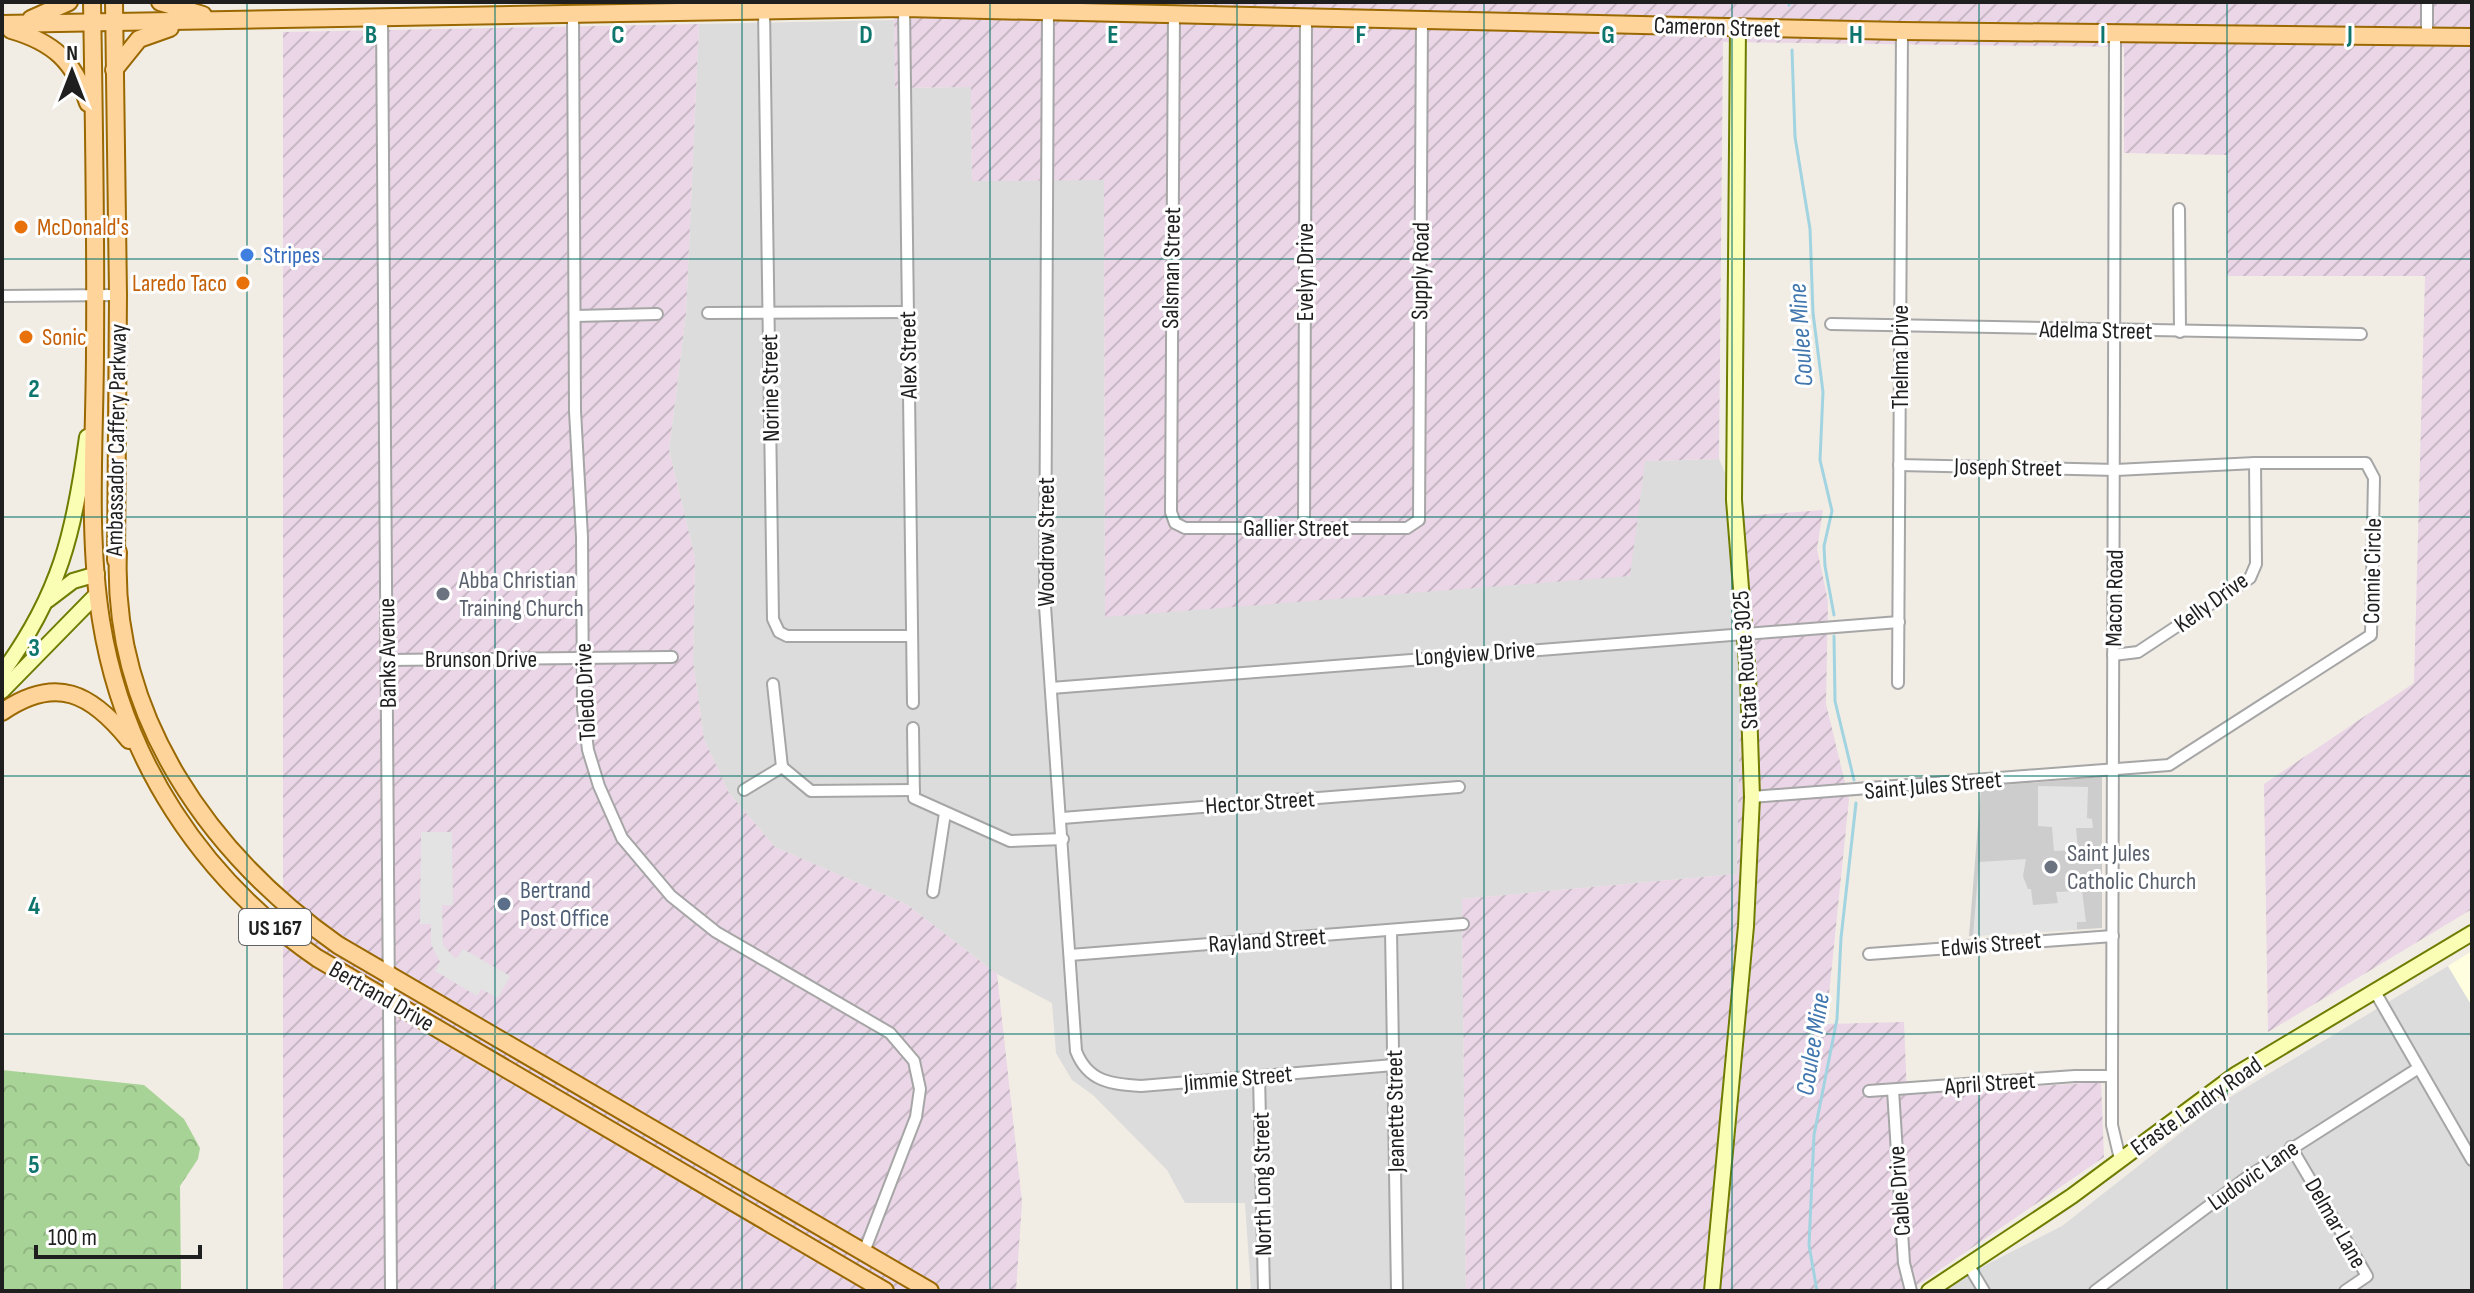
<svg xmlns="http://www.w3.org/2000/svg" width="2474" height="1293" font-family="'Sofia Sans Condensed',sans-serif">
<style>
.residential{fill:#dddcdc}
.industrial{fill:url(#industrial-furrows)}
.education{fill:#ffffdf}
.religious{fill:#cdcdcd}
.forest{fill:url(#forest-crowns)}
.parking{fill:#e3e3e3}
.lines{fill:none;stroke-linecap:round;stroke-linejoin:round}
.stream{stroke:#a2d3e1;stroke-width:3}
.street-casing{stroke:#a6a6a6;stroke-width:14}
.secondary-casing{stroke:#6e7c00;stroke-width:18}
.primary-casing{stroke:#9a6800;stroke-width:20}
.street{stroke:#fff;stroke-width:10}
.secondary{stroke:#fafeb5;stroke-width:14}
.primary{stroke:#ffd49b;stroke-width:16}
.grid{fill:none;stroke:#0f766e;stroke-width:2;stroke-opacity:0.55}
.food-dot{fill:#e8710a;stroke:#fff;stroke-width:3}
.shop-dot{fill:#3f7fe0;stroke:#fff;stroke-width:3}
.worship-dot{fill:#6b7280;stroke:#fff;stroke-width:3}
.service-dot{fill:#5c6f8a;stroke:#fff;stroke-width:3}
.labels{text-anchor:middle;stroke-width:6;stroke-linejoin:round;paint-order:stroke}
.shield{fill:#fff;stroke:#626262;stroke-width:2}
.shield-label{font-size:22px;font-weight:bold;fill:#1f1f1f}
.street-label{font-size:24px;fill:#1f1f1f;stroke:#fff}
.food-label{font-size:24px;fill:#c56008;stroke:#fff;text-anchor:start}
.shop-label{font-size:24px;fill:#366cbe;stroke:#fff;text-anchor:start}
.worship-label{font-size:24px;fill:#5b616d;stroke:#fff;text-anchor:start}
.service-label{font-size:24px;fill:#4e5e75;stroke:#fff;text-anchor:start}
.water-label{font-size:26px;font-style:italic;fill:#4177ae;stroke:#fff}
.grid-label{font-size:26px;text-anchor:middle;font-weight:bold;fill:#0f766e;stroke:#fff;stroke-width:6;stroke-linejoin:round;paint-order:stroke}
</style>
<defs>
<pattern id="industrial-furrows" width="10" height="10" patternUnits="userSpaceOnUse" patternTransform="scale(2)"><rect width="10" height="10" fill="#ead6e6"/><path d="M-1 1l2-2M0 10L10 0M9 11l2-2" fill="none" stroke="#c8b7c5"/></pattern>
<pattern id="forest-crowns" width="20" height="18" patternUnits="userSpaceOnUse" patternTransform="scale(2)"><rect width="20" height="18" fill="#a8d396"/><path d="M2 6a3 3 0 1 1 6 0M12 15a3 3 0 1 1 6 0" fill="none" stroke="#90b581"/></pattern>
</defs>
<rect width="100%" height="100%" fill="#f1ede5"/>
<g class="residential">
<polygon points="894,20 896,88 971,87 972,181 1104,179 1105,617 1645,461 1719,459 1744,516 1737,874 1462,899 1466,1291 1251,1291 1245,1203 1185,1203 1167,1170 1093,1095 1072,1080 1056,1053 1052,1003 997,974 906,904 775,847 729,793 704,739 693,661 695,558 669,450 686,313 699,24"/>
<polygon points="2448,966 2472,1006 2472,1291 1935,1291 2062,1226 2212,1108"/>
</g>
<g class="industrial">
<polygon points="894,2 2472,2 2472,909 2268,1032 2264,784 2414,683 2425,276 2227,276 2227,155 2124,153 2124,47 1723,42 1719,459 1645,461 1630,576 1105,617 1104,180 972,181 971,87 895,88"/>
<polygon points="699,24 686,313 669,450 695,558 693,661 704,739 729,793 775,847 906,904 997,974 1022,1202 1016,1291 283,1291 283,32"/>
<polygon points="1823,510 1817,549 1828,601 1826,704 1849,799 1826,1024 1904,1022 1907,1095 2101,1082 2104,1157 1909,1291 1466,1291 1462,899 1737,874 1744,516"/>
</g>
<polygon class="education" points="2472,951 2472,1006 2448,966"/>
<polygon class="religious" points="2102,777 2102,928 1969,936 1981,787"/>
<polygon class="forest" points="2,1070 144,1085 184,1119 200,1148 198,1159 180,1186 181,1291 2,1291"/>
<g class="parking">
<polygon points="2038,786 2088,787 2087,818 2092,819 2093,828 2076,828 2078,850 2054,851 2052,827 2038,826"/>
<polygon points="421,832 452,832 453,905 442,905 443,945 456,959 463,949 510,976 498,998 481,989 477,996 435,971 440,962 431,944 431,924 420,924"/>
<polygon points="2026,859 2023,876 2028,889 2031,889 2033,905 2058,903 2056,892 2082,891 2086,922 2077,922 2077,930 1973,936 1979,862"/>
</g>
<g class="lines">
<g class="stream">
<polyline points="1789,2 1789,5"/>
<polyline points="1792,50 1795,137 1810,229 1813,313 1823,392 1820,460 1832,511 1824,546 1825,566 1834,615"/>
<polyline points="1834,636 1835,701 1854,780"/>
<polyline points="1817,1291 1809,1245 1814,1135 1837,1019 1841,938 1856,803"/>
</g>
<g class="street-casing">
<g id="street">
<polyline points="904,8 913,703"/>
<path d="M1048,9L1045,606L1076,1051C1088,1082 1111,1084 1141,1086L1394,1065"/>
<polyline points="764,10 773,619 779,632 787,636 911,636"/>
<polyline points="1174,12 1171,512 1175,523 1185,528 1407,528 1419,520 1422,18"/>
<polyline points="573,14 575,411 582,537 583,709 588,750 599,786 622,838 671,896 716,932 890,1033 914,1061 920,1089 916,1117 864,1252"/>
<polyline points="382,16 391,1291"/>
<polyline points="2115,35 2112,1076 2112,1125 2120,1159"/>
<polyline points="2427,37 2427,2"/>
<polyline points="2179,209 2180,332"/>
<polyline points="2,296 118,295"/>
<polyline points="708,313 908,312"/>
<polyline points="575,316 657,314"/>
<polyline points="1831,324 2361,334"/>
<polyline points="1304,528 1306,16"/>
<polyline points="2113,655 2138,652 2250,578 2256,564 2255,463"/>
<polyline points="387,660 672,657"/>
<polyline points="1898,683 1902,31"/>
<polyline points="1051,688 1899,622"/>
<polyline points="913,728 914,798 1010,841 1063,839"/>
<polyline points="782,767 811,791 914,790"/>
<polyline points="744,790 782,767 773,684"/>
<polyline points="1752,797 2169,765 2371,635 2374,478 2366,463 2255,463 2116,470 1899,465"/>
<polyline points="1062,818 1459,787"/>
<polyline points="933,892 945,813"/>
<polyline points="1391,930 1397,1291"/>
<polyline points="1869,954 2113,936"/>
<polyline points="1070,955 1463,924"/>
<polyline points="2374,990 2472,1160"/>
<polyline points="1259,1076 1264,1291"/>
<polyline points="1893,1090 1904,1263 1911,1291"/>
<polyline points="1869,1091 2075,1076 2112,1076"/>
<polyline points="2291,1147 2367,1276 2345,1291"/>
<polyline points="1969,1266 1984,1291"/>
<polyline points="2095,1291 2246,1178 2417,1069"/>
</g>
</g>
<g class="secondary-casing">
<g id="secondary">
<polyline points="48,600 73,581 97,574"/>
<path d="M2,673C60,594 74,533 87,437"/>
<polyline points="2,691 98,593"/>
<polyline points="1712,1291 1746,926 1752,797 1748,676 1734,500 1738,28"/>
<polyline points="1929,1291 2072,1196 2235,1075 2472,933"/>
</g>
</g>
<g class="primary-casing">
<g id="primary">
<path d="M92,2C94,117 96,232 95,348C95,437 87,532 101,620C123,759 201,878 317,958L885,1291"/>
<polyline points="114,2 118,295 116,560"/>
<polyline points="160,2 203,15"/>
<polyline points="31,19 69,2"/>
<polyline points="2,24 904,8 1902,31 2472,37"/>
<path d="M11,30C53,42 74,61 88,103"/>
<polyline points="114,70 139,39 170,28"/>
<path d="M118,552C111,716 209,854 338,945L930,1291"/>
<path d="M2,712C56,675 91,693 129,740"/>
</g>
</g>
<use href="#street" class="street"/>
<use href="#secondary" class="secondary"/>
<use href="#primary" class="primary"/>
</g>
<path class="grid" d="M247,2V1291M495,2V1291M742,2V1291M990,2V1291M1237,2V1291M1484,2V1291M1732,2V1291M1979,2V1291M2227,2V1291M2,259H2472M2,517H2472M2,776H2472M2,1034H2472"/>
<g class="food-dot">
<circle cx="21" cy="227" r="8"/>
<circle cx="243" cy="283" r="8"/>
<circle cx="26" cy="337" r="8"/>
</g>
<circle class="shop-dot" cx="247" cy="255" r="8"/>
<g class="worship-dot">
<circle cx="443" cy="594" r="8"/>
<circle cx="2051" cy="867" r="8"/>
</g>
<circle class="service-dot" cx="504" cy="904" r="8"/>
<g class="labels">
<rect class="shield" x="239" y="909" width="72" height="36" rx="6"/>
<g class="shield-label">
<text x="275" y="935">US 167</text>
</g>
<g class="street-label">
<text transform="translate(1717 27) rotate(2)" y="8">Cameron Street</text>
<text transform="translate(1171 268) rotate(-89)" y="8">Salsman Street</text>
<text transform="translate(1420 271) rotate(-89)" y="8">Supply Road</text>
<text transform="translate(1305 272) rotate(-90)" y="8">Evelyn Drive</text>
<text transform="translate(2096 330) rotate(1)" y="8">Adelma Street</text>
<text transform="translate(908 355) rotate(-91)" y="8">Alex Street</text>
<text transform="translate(1900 357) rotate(-90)" y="8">Thelma Drive</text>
<text transform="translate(770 388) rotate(-91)" y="8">Norine Street</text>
<text transform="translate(116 440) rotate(-89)" y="8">Ambassador Caffery Parkway</text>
<text transform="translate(2008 467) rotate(1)" y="8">Joseph Street</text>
<text x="1296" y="536">Gallier Street</text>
<text transform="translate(1046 542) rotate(-90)" y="8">Woodrow Street</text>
<text transform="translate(2372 571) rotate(-89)" y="8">Connie Circle</text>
<text transform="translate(2114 598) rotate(-89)" y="8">Macon Road</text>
<text transform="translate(2211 602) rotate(-36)" y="8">Kelly Drive</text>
<text transform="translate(387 653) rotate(-91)" y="8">Banks Avenue</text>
<text transform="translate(1475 653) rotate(-4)" y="8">Longview Drive</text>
<text x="481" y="667">Brunson Drive</text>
<text transform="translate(1745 660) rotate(-94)" y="8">State Route 3025</text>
<text transform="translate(585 692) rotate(-93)" y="8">Toledo Drive</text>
<text transform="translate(1933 785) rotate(-5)" y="8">Saint Jules Street</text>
<text transform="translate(1260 802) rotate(-4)" y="8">Hector Street</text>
<text transform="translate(1267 940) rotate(-4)" y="8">Rayland Street</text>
<text transform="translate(1991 944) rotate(-5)" y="8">Edwis Street</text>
<text transform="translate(382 996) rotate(30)" y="8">Bertrand Drive</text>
<text transform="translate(1238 1078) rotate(-5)" y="8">Jimmie Street</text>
<text transform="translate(1990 1083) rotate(-4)" y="8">April Street</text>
<text transform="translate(2196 1106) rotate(-35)" y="8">Eraste Landry Road</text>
<text transform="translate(1395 1111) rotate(-91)" y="8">Jeanette Street</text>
<text transform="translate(2253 1175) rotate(-35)" y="8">Ludovic Lane</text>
<text transform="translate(1262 1184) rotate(-91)" y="8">North Long Street</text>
<text transform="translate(1899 1191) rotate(-94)" y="8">Cable Drive</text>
<text transform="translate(2336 1223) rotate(60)" y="8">Delmar Lane</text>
</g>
<g class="food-label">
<text x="37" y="235">McDonald's</text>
<text x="227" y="291" text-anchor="end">Laredo Taco</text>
<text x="42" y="345">Sonic</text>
</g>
<g class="shop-label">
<text x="263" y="263">Stripes</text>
</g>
<g class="worship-label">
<text x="459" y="588">Abba Christian<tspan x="459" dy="28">Training Church</tspan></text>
<text x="2067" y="861">Saint Jules<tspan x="2067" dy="28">Catholic Church</tspan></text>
</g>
<g class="service-label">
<text x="520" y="898">Bertrand<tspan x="520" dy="28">Post Office</tspan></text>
</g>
<g class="water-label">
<text transform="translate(1800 335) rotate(-94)" y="9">Coulee Mine</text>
<text transform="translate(1812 1044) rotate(-81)" y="9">Coulee Mine</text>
</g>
</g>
<g class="grid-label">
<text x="371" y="43">B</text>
<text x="618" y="43">C</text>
<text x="866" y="43">D</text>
<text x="1113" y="43">E</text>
<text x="1361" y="43">F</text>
<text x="1608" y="43">G</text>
<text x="1856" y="43">H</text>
<text x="2103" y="43">I</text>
<text x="2350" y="43">J</text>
<text x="34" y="397">2</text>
<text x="34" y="656">3</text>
<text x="34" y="914">4</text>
<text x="34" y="1173">5</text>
</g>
<rect width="2474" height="1293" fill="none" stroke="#1f1f1f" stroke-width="8"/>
<g transform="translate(72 72)" stroke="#ffffff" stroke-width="6" paint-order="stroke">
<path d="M0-6L14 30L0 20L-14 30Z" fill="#1f1f1f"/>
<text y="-12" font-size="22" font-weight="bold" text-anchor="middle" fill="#1f1f1f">N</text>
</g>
<path d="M36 1245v12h164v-12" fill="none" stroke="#1f1f1f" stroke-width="4"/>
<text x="48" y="1245" font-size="24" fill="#1f1f1f" stroke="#ffffff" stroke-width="6" paint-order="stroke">100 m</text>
</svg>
